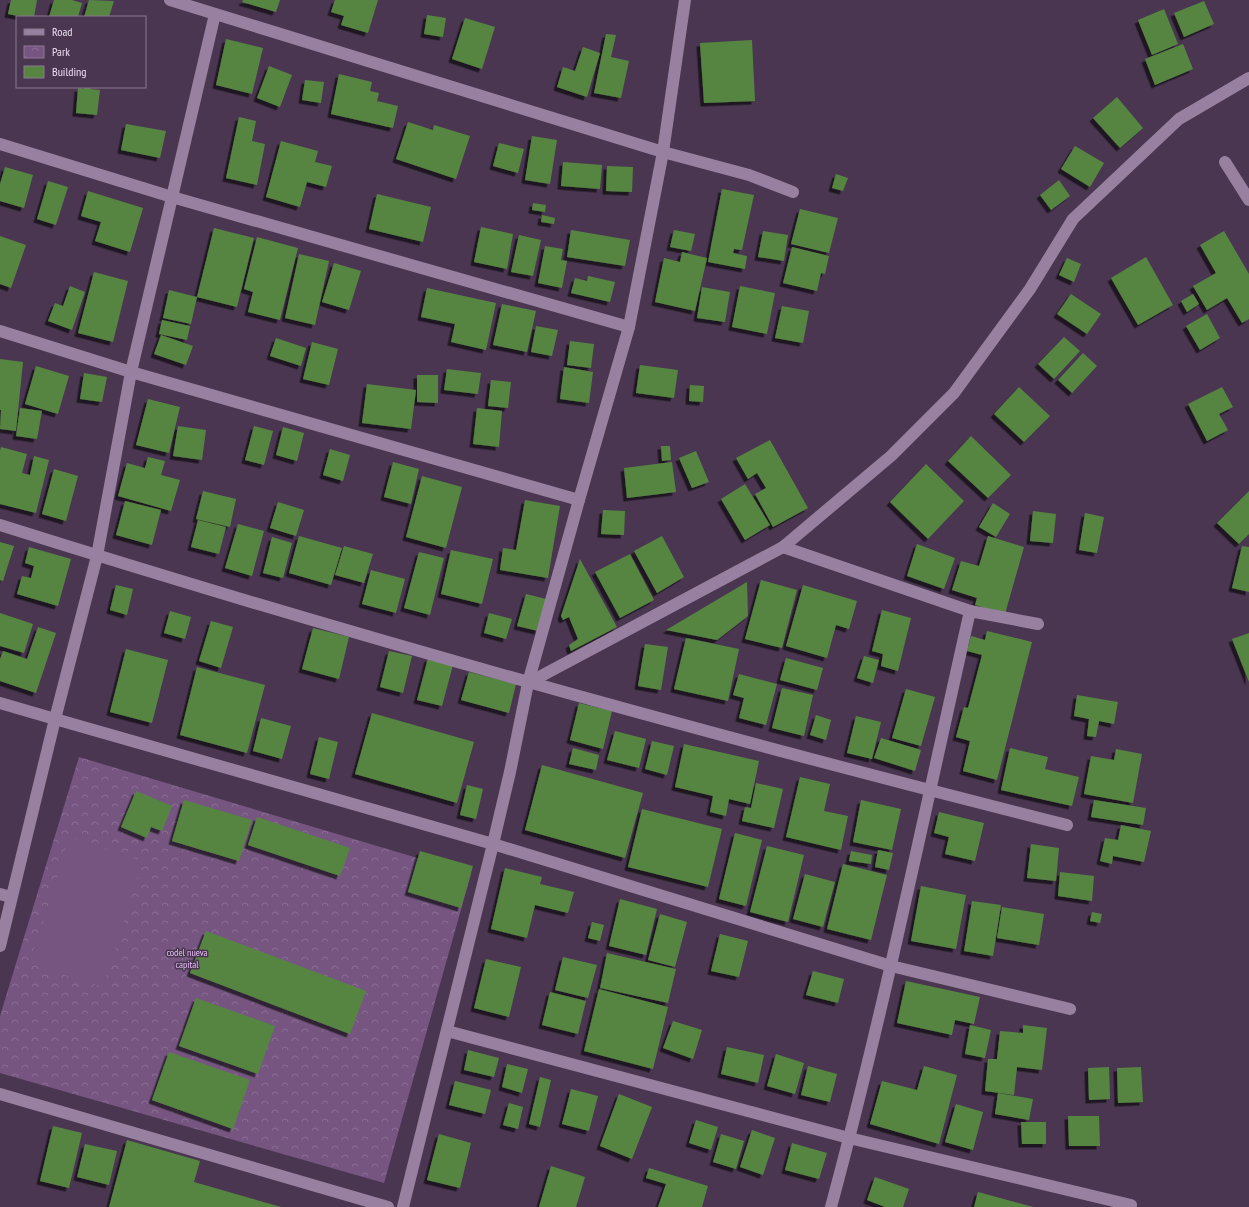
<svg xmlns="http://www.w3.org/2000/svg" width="1249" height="1207" font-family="'PT Sans Narrow',sans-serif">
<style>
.park{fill:url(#park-crowns)}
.pitch{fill:#765681}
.building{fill:#568542;filter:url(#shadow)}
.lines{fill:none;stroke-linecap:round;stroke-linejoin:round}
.street{stroke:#9881a0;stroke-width:12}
.secondary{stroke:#9881a0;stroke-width:12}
.labels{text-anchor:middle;stroke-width:3;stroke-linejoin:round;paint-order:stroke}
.park-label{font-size:10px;fill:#e7bff5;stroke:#4a3651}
</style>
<defs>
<pattern id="park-crowns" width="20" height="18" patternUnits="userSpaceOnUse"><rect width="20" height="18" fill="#765681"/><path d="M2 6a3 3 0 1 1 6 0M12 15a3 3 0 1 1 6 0" fill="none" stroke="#8a6e93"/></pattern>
<filter id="shadow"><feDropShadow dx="-3.5" dy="3.5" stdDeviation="0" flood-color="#0009"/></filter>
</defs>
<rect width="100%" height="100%" fill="#4a3651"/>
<polygon class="park" points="79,757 471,874 384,1183 0,1073 0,1016"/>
<polygon class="pitch" points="69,838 143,861 103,987 30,964"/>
<g class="building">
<polygon points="11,0 37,0 34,17 23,17 8,14"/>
<polygon points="54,0 72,0 82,3 78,17 49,17"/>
<polygon points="89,0 114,1 109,17 84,17"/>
<polygon points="243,0 280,0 276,12 242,2"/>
<polygon points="335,0 378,0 368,33 341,25 344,16 331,12"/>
<polygon points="1204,1 1214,24 1184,37 1174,13"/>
<polygon points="1164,9 1178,44 1152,55 1138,20"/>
<polygon points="427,15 446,18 443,37 424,34"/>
<polygon points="465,18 495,27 482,69 452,59"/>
<polygon points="606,34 616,35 611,57 629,61 621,98 594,93"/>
<polygon points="226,39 263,48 252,94 216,85"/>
<polygon points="752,40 755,101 704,103 700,43"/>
<polygon points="1183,44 1193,69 1155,85 1145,59"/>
<polygon points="583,47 600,53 587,97 557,87 563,67 575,71"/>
<polygon points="269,66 292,75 280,107 257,98"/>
<polygon points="339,74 372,82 370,91 379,93 377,101 398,106 393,128 331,114"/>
<polygon points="305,80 324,82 321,103 302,100"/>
<polygon points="84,87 91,87 90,89 100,90 97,115 76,113 78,88 84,89"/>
<polygon points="1117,97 1143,128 1120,148 1093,118"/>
<polygon points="239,117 256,121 252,141 265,144 257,185 226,178"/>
<polygon points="408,122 433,130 434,125 470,136 456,179 396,159"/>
<polygon points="126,124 166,131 160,158 121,150"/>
<polygon points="532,136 557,140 550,184 525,180"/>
<polygon points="281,141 318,151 315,162 332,166 326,187 307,182 300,207 266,197"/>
<polygon points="499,143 524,149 518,173 493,166"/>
<polygon points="1075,146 1104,163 1090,187 1061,169"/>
<polygon points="563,162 602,165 600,189 561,186"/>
<polygon points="607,166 633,167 632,192 606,191"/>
<polygon points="5,167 33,175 24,208 0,201 0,184"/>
<polygon points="836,174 848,178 843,191 832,188"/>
<polygon points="1059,180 1070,196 1051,210 1040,195"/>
<polygon points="48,181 68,187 56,225 37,219"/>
<polygon points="722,189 754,195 742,250 734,249 733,253 747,256 745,269 708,262"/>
<polygon points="88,191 143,208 130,252 95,241 101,222 81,216"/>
<polygon points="377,194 431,207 423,242 369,229"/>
<polygon points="533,203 546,205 545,212 532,210"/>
<polygon points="800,209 838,218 829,253 791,244"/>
<polygon points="542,215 555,218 554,224 541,222"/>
<polygon points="481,227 513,234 507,269 474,262"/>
<polygon points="214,228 254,238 237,307 197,297"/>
<polygon points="571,230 630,240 625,266 567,257"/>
<polygon points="674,230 695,234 691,251 670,247"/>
<polygon points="763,231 788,235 784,261 758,257"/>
<polygon points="1224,231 1249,274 1249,319 1242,323 1227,298 1207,310 1193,286 1216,273 1200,245"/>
<polygon points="519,235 541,240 533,276 511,272"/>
<polygon points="0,236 26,245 11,288 0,284"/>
<polygon points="257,237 298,248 280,320 248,312 253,292 244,289"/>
<polygon points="545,246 563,249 561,260 567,261 562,288 538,283"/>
<polygon points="792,247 829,256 825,274 821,273 817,291 783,283"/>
<polygon points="682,252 707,258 695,311 655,302 664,258 680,262"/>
<polygon points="299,254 329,261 315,325 285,318"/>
<polygon points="1146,257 1173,305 1138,325 1111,278"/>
<polygon points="1067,258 1081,264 1074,282 1059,275"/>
<polygon points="334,263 361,271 349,310 322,302"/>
<polygon points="94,272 128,281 113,342 78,333"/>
<polygon points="588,276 615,282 610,302 571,293 575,278 587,281"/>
<polygon points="70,286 85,292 72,330 48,321 55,303 63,306"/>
<polygon points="740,286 775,293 767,334 732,327"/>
<polygon points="702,287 730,292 725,322 697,318"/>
<polygon points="427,288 496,303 486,350 451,342 455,324 421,317"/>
<polygon points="169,290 197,297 191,324 163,318"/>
<polygon points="1071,294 1101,314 1087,334 1057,314"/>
<polygon points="1193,294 1199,304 1187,312 1181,301"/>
<polygon points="502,304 536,311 527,352 493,345"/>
<polygon points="782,306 809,311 803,343 775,338"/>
<polygon points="1207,314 1220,338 1200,350 1186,326"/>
<polygon points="162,320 190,326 187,340 159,334"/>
<polygon points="536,326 558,330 552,356 531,352"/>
<polygon points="161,335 193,346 186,365 154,354"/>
<polygon points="1064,337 1080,351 1054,379 1038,364"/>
<polygon points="276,338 306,348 301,366 270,356"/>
<polygon points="570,341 594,344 591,368 567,365"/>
<polygon points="312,342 338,349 329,385 303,379"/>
<polygon points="1083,353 1097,366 1072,393 1058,380"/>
<polygon points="0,359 23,362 16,431 0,429 1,410 0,410"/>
<polygon points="640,365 678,370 674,398 636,393"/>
<polygon points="36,366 69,376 58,414 25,404"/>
<polygon points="564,367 593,372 589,403 560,399"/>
<polygon points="447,369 481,373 478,394 444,390"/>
<polygon points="84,373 107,377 102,402 80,399"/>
<polygon points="417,375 438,375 438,403 417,402"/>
<polygon points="491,380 511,382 508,408 488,406"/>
<polygon points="367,384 416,390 411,429 362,423"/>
<polygon points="690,385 704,386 703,402 689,401"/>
<polygon points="1019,387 1050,416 1024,442 994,414"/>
<polygon points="1222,387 1233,407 1219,414 1228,430 1207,441 1188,404"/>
<polygon points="148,399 180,407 169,453 136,445"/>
<polygon points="20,408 42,411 37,439 16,436"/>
<polygon points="477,408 502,411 499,447 473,444"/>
<polygon points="178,426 206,430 202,460 173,456"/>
<polygon points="254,426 273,431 264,465 245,460"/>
<polygon points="283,427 304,433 297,461 276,455"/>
<polygon points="971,436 1011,475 988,498 948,461"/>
<polygon points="770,440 808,508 773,527 755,494 766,488 757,473 748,479 736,458"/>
<polygon points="661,446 670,446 671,460 662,461"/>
<polygon points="1,447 27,454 22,473 30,475 34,456 49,460 36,513 0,504 0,451"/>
<polygon points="330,449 350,455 343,481 323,475"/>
<polygon points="696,451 709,482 692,488 679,458"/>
<polygon points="148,457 165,461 161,475 180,480 171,511 118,496 127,463 145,468"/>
<polygon points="393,462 419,469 411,504 384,497"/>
<polygon points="672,462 676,492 627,498 624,468"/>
<polygon points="926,464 964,501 928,539 890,502"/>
<polygon points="54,469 78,476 66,521 42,514"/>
<polygon points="422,476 462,487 446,548 406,537"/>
<polygon points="745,484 770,525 745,540 721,499"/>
<polygon points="203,491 236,499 230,527 196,519"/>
<polygon points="1249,491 1249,534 1239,544 1217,523"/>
<polygon points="525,500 560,506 548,578 500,570 503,548 516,550"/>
<polygon points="125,501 161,510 152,545 116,535"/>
<polygon points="278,502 304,510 296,536 270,528"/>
<polygon points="993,503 1010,514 996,537 979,527"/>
<polygon points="603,510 625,511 624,535 601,534"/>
<polygon points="1033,511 1056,514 1053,543 1030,541"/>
<polygon points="1085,513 1104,517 1097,553 1079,550"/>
<polygon points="198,520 226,527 219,554 191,547"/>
<polygon points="238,524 264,531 252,576 225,568"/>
<polygon points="299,536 342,548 331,585 289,573"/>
<polygon points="662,536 684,577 657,593 634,551"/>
<polygon points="988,536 1024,547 1005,614 975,605 977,598 952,590 961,561 979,566"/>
<polygon points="272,537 292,543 283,578 263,573"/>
<polygon points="0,542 14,546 3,581 0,580"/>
<polygon points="917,544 955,558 944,589 907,576"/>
<polygon points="344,546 373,554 364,583 335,575"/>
<polygon points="1242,546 1249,547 1249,592 1232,588"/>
<polygon points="29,547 71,559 58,606 17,594 22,576 31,578 34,566 25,563"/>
<polygon points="451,550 493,559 482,604 441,594"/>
<polygon points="419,552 444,558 430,615 404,608"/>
<polygon points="630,554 654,600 620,618 595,572"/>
<polygon points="580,559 617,627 571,651 569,645 578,639 569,617 563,620 561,616"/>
<polygon points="371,570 405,579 396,613 362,604"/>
<polygon points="761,580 797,590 782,648 745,639"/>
<polygon points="747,582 748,616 717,640 666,630"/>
<polygon points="116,585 133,589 127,615 110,610"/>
<polygon points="803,585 857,601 849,629 836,625 827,658 786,646"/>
<polygon points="526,594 546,599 538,631 517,626"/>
<polygon points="882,610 911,618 898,671 881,666 883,654 872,651"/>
<polygon points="170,611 191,617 185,639 164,633"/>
<polygon points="0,613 33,624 24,653 0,646"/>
<polygon points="489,613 512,619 506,639 484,633"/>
<polygon points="211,621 233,627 221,668 199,661"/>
<polygon points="38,627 56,633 36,693 0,681 0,659 3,651 27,659"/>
<polygon points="313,628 349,637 339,679 302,669"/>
<polygon points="987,631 1032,642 997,780 963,771 970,741 956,737 964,707 968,708 982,655 967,651 971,636 985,640"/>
<polygon points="1249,633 1249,682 1232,639"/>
<polygon points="686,638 739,649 728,701 674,689"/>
<polygon points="645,644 668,647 661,690 638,686"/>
<polygon points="126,649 168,660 152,723 110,712"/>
<polygon points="389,651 412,656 403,693 380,687"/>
<polygon points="864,656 879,660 873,683 857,678"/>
<polygon points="428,658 453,665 442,706 417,700"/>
<polygon points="786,658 823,668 817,690 780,680"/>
<polygon points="197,667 265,685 247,753 180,735"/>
<polygon points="469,672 516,684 509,713 461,700"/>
<polygon points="739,674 777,684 766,725 739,718 744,698 733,695"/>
<polygon points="782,688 813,695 804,736 772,728"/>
<polygon points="906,689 935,697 921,746 892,738"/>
<polygon points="1077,695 1118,702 1114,724 1099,721 1096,737 1087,736 1089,719 1074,716"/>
<polygon points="579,703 612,711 603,749 570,740"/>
<polygon points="372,713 474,742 457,803 355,774"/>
<polygon points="816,715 831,720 826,740 810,735"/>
<polygon points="856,716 881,722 872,759 847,753"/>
<polygon points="261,718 291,726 282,759 253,751"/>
<polygon points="615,731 646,739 639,768 607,760"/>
<polygon points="319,737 338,742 329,779 310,774"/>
<polygon points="881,738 921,750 915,771 874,758"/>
<polygon points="652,741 674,746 667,775 645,769"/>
<polygon points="684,744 759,761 750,804 729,799 726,816 710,812 713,796 675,787"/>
<polygon points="573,748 599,755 596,770 569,764"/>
<polygon points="1010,748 1048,757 1045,769 1079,777 1072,806 1001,790"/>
<polygon points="1116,749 1142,754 1133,803 1084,794 1091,756 1114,760"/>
<polygon points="542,765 643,793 625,858 525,830"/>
<polygon points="800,777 830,784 824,811 848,816 841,850 786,837"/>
<polygon points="756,783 783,789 774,828 742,821 745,807 751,808"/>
<polygon points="467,785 483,789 476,819 460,815"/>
<polygon points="136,791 172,806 162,831 151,827 147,838 121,827"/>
<polygon points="184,800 252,820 239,861 172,841"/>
<polygon points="861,800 901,809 892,850 853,842"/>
<polygon points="1094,800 1146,808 1143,825 1091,817"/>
<polygon points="642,809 722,829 708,887 628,867"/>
<polygon points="939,812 984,823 975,861 945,854 949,837 934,833"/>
<polygon points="257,817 350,848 340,876 248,845"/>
<polygon points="1121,825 1151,831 1144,862 1113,856 1112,864 1100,861 1105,838 1118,840"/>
<polygon points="735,833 762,840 746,906 719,899"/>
<polygon points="1031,844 1059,848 1056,881 1027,878"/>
<polygon points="767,846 804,855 788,922 750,912"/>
<polygon points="878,850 893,853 889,870 875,867"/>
<polygon points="420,851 473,866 461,908 408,892"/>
<polygon points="851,851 872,855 871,864 849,861"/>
<polygon points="843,864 887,875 871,940 827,929"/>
<polygon points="505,868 542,877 540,884 574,892 568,913 535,905 527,938 491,929"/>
<polygon points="1060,872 1094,876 1092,901 1058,896"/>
<polygon points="805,874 835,882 823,927 793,919"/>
<polygon points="921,886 966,895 956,949 911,941"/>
<polygon points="620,899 657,909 646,955 609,946"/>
<polygon points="972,901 1001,905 993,956 964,951"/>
<polygon points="1002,907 1044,914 1039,945 997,938"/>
<polygon points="1092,912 1102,914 1100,923 1090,921"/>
<polygon points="660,914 687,922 675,967 648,960"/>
<polygon points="592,922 604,925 600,941 588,938"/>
<polygon points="206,931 366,991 350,1034 190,973"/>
<polygon points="720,934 748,941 739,977 711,971"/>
<polygon points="607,953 676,969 668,1003 600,988"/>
<polygon points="563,957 597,965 588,998 555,990"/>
<polygon points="486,959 521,967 509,1017 474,1008"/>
<polygon points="813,971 844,979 838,1003 806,995"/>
<polygon points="906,981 980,997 974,1024 955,1020 952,1035 897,1023"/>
<polygon points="599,989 668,1007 653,1069 584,1051"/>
<polygon points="550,992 586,1001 578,1034 542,1025"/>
<polygon points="196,998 275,1026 258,1074 179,1046"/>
<polygon points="673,1021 702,1030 693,1059 663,1048"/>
<polygon points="970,1025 991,1030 985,1058 965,1054"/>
<polygon points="1023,1025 1047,1028 1042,1070 1017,1067 1014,1095 985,1091 988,1059 997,1059 1000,1031 1023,1033"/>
<polygon points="727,1047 764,1055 758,1083 721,1074"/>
<polygon points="468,1050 499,1058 494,1077 464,1070"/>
<polygon points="169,1052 250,1080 233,1129 152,1100"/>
<polygon points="776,1054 804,1063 795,1094 767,1086"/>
<polygon points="507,1064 528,1069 522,1093 502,1087"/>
<polygon points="808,1066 837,1074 830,1102 801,1095"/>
<polygon points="924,1066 957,1075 939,1144 870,1124 882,1081 917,1090"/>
<polygon points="1109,1067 1110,1099 1089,1100 1088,1068"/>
<polygon points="1141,1067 1143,1102 1118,1103 1117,1068"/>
<polygon points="540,1077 551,1080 540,1127 529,1124"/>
<polygon points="455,1081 491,1090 485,1114 449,1105"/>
<polygon points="571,1089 598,1096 589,1131 562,1124"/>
<polygon points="998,1093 1033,1099 1029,1120 995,1114"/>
<polygon points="619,1094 652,1107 632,1159 600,1146"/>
<polygon points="509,1103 523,1107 518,1129 503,1125"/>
<polygon points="956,1104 983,1112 973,1150 945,1142"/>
<polygon points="1068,1116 1099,1116 1100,1146 1069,1146"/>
<polygon points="696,1120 718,1127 711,1150 689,1143"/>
<polygon points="1021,1122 1046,1122 1046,1144 1022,1144"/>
<polygon points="53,1126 82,1133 69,1188 40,1181"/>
<polygon points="752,1130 775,1138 763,1175 740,1167"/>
<polygon points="439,1134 471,1143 460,1188 427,1180"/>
<polygon points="721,1134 744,1141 736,1169 713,1162"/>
<polygon points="127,1140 200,1161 194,1182 281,1207 109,1207"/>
<polygon points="792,1143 827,1153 819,1179 785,1170"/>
<polygon points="85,1144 117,1151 109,1185 77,1177"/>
<polygon points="551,1166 585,1177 576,1207 539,1207"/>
<polygon points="649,1168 708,1186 702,1207 658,1207 666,1184 646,1178"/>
<polygon points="875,1177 909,1189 903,1207 885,1207 867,1200"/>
<polygon points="978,1192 1033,1207 974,1207"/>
</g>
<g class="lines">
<g class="street">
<polyline points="170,0 663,152 749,175 793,192"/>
<polyline points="0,144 172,197 629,327"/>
<polyline points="1225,162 1249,200"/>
<polyline points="0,331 131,372 579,500"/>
<path d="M0,525C352,636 709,735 1067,825"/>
<path d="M783,547L970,611C925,810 884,1010 831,1207"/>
<polyline points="970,611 1038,624"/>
<polyline points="528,683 579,500 629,327 663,152 685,0"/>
<polyline points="0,703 55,719 97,556 131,372 215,14"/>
<polyline points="0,894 11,897"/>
<polyline points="447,1031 849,1138 1131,1205"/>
<polyline points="0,1094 388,1207"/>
<polyline points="403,1207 493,844 891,966 1070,1009"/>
</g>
<polyline class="secondary" points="0,946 55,719 493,844 510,772 528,683 783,547 891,456 954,393 1030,289 1073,219 1179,119 1249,78"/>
</g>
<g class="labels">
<g class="park-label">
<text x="187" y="956">codel nueva<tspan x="187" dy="12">capital</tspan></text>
</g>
</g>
<rect x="16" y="16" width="130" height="72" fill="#4a3651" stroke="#8a7990"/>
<rect x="24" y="29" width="20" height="6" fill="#9881a0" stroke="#8a7990"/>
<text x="52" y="36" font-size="12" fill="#ebdeef">Road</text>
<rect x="24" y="46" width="20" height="12" fill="url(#park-crowns)" stroke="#8a7990"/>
<text x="52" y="56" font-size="12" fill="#ebdeef">Park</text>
<rect x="24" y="66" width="20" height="12" fill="#568542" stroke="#8a7990"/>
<text x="52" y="76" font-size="12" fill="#ebdeef">Building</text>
</svg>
